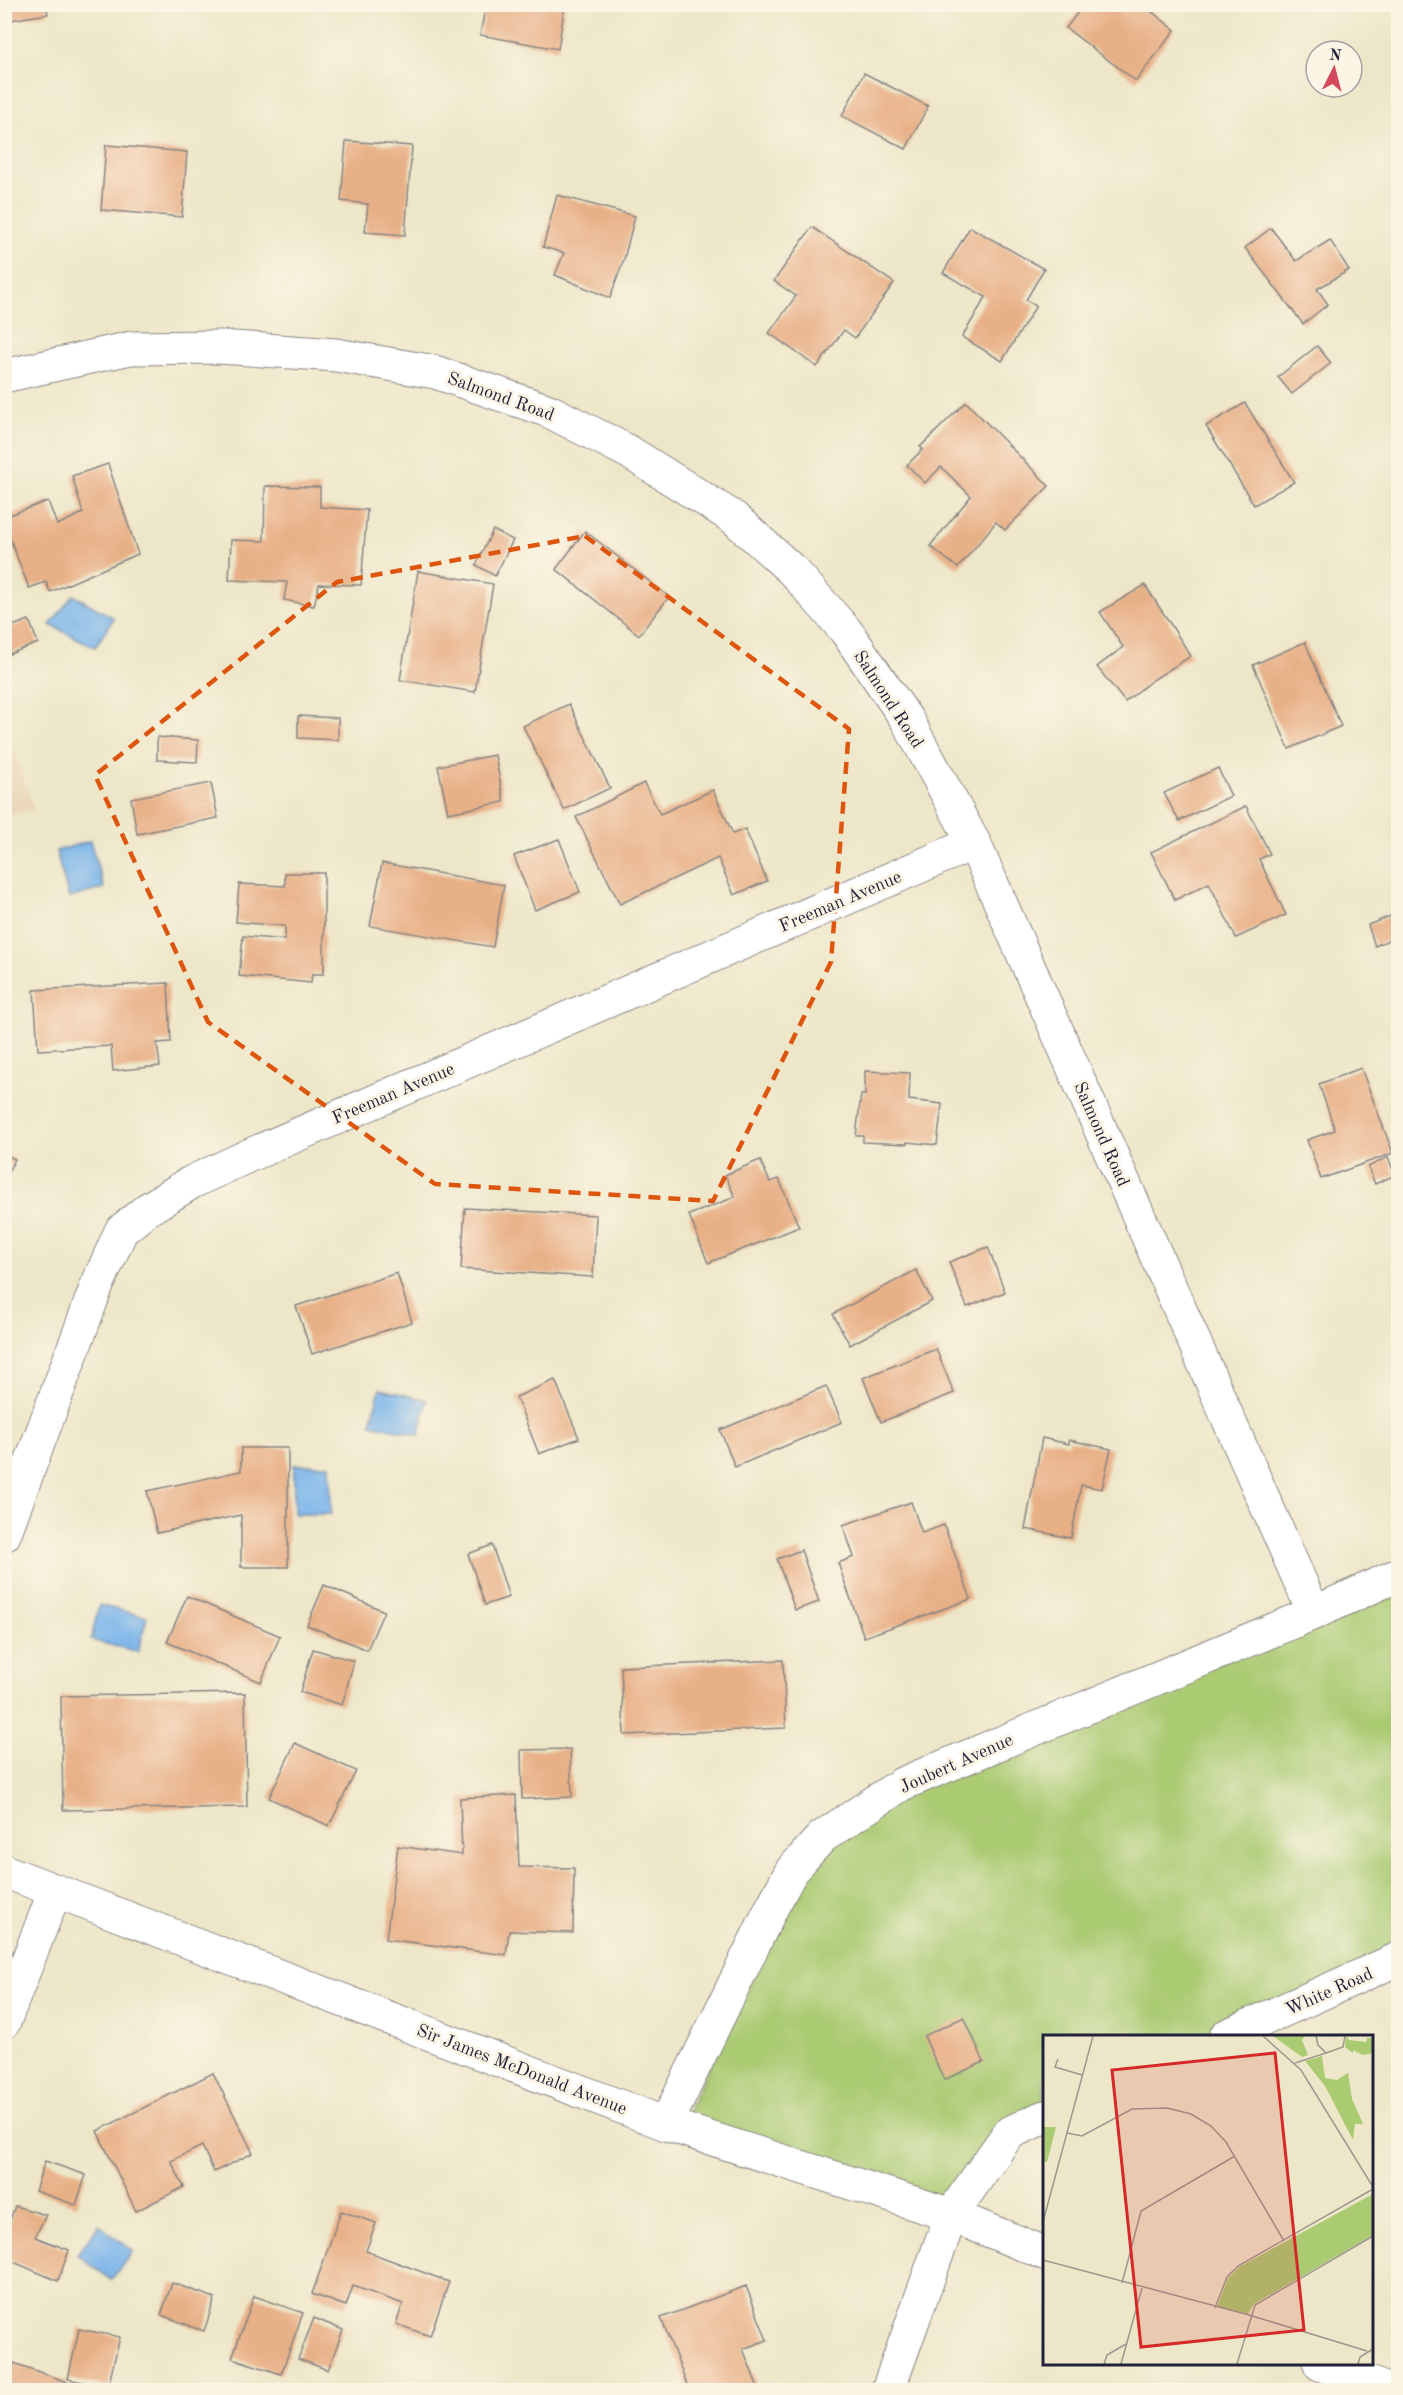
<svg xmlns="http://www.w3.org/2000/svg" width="1403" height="2395" font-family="'Old Standard TT',serif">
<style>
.built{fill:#ebd8ba}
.green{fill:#abcb73;stroke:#667657;stroke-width:1.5}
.water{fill:#78b4ea;stroke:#4d6b92;stroke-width:1.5}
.building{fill:#e8b087}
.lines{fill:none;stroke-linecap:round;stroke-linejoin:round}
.minor-casing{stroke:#888482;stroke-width:35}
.minor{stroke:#fff;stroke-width:33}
.marked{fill:none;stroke:#de560e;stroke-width:4.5;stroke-dasharray:12 8;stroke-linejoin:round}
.labels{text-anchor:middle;stroke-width:6;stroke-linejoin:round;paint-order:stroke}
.street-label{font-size:18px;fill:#22223b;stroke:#fcf5e5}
.inset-road{fill:none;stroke:#9c9890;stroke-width:1.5}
.view{fill:#d62828;fill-opacity:0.15;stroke:#d62828;stroke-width:3}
.inset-edge{fill:none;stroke:#22223b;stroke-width:3}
</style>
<rect width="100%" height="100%" fill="#fcf5e5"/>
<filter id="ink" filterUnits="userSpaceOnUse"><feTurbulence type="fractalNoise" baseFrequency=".0167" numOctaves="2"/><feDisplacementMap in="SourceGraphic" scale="12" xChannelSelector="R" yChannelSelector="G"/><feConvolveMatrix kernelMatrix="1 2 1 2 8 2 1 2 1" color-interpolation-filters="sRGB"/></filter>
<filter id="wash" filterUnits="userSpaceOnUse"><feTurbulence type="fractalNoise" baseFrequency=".008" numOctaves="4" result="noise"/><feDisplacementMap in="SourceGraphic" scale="24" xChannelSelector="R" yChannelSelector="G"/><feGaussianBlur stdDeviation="1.35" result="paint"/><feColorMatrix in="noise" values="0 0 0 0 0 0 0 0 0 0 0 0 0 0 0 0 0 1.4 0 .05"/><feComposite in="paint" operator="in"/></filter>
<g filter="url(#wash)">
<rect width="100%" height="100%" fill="#ede6c8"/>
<polygon class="built" points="4,723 5,723 34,810 5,814"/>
<polygon class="green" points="1398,1589 1398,1948 1200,2036 1044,2036 1044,2106 945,2203 685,2117 800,1877 829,1845 904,1794"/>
<g class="water">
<polygon points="73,595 114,618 95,647 50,625"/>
<polygon points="90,841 104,888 69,898 56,851"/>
<polygon points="380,1389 427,1400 419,1435 371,1424"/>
<polygon points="294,1465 330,1465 331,1514 294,1514"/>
<polygon points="99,1605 147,1617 138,1652 91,1640"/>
<polygon points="99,2225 133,2251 111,2280 77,2254"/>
</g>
<g id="blocks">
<g class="building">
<polygon points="4,4 46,4 48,14 4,21"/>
<polygon points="486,4 565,4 558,49 480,35"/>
<polygon points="1084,4 1142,4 1175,30 1136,81 1066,28"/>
<polygon points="864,73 928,106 906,149 842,116"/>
<polygon points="346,141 412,146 405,235 365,232 368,204 341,201"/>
<polygon points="106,145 187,152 182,217 101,210"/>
<polygon points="557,195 635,216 624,259 610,298 555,275 564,253 543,247"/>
<polygon points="812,227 894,283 855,338 844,330 817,367 769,333 796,296 774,281"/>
<polygon points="970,227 1044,269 1026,300 1036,306 1002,361 962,337 986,297 943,273"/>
<polygon points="1271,228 1296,261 1330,240 1349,270 1317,289 1328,304 1303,324 1245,248"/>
<polygon points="1317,346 1331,363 1292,394 1278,377"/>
<polygon points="966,402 1049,486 1005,530 996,522 958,568 930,546 971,496 941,467 925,483 907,465 923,449 920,447"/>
<polygon points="1245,403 1294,482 1254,505 1206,426"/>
<polygon points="108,464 138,554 50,592 46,582 29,588 4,523 4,517 48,501 57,525 83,513 72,476"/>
<polygon points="265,486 320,487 320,507 367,510 361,585 319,584 314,606 284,600 287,582 229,580 231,540 264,541"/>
<polygon points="493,530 513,540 495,576 476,565"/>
<polygon points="585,531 669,597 639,635 556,569"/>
<polygon points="418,571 493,584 475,692 400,680"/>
<polygon points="1145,585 1191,656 1151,681 1125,702 1097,667 1123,647 1100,612"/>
<polygon points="29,620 38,643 7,655 4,648 4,629"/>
<polygon points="1305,642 1341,726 1289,749 1253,665"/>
<polygon points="569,704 610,788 564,810 523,726"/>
<polygon points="298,716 338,718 338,740 298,738"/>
<polygon points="157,737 198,740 197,762 157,760"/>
<polygon points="495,755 504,802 448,813 438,766"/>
<polygon points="1218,768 1231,796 1179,821 1164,793"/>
<polygon points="211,783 218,818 137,834 131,798"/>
<polygon points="644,783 660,814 713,790 733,834 745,829 767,881 734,895 718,858 620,904 576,817"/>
<polygon points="1246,806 1270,854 1259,859 1286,915 1236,938 1209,883 1175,900 1151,852"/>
<polygon points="559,839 580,892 535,910 514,856"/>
<polygon points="382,863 504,885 493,947 370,926"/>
<polygon points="285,873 324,873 324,974 312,974 311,983 239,976 243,936 285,940 285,926 236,922 239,884 285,886"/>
<polygon points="1398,913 1398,936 1375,946 1368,925"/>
<polygon points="168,983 171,1042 157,1043 160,1066 113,1071 111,1046 38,1050 34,990"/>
<polygon points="1361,1068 1393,1153 1321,1179 1307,1140 1335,1130 1319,1084"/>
<polygon points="865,1071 910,1073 909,1100 942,1104 937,1145 907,1142 907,1144 863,1142 863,1136 856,1136 861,1095 865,1095"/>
<polygon points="4,1154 15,1159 4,1179"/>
<polygon points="1388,1157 1395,1175 1375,1184 1368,1167"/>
<polygon points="760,1160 770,1182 779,1179 799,1227 708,1263 689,1215 735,1197 725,1175"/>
<polygon points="465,1208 596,1215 593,1277 461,1269"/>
<polygon points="988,1247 1005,1292 967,1307 949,1262"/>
<polygon points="916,1270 932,1301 850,1345 833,1314"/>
<polygon points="397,1273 412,1322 312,1354 296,1306"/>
<polygon points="936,1349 954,1393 881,1422 863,1378"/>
<polygon points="555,1380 579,1438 539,1454 516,1397"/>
<polygon points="826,1386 842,1422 735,1467 720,1430"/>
<polygon points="1042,1438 1069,1444 1069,1440 1111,1449 1102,1489 1081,1485 1071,1538 1025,1529"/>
<polygon points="241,1448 288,1448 288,1567 241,1567 241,1515 157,1533 147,1491 241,1471"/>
<polygon points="911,1502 922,1533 944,1525 971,1599 864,1637 838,1563 854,1557 843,1525"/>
<polygon points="492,1545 509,1597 485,1605 468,1554"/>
<polygon points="801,1550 819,1602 795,1610 777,1559"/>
<polygon points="324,1585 384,1611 367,1650 307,1625"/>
<polygon points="187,1596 280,1636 261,1682 167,1642"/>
<polygon points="313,1649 354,1661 342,1705 300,1692"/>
<polygon points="783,1660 786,1728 624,1735 621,1667"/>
<polygon points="245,1693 247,1807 63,1810 61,1696"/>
<polygon points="295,1743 356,1771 329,1826 269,1798"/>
<polygon points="570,1749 572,1797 522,1799 521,1750"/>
<polygon points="516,1795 519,1867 574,1868 573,1933 509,1931 506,1955 386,1939 398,1846 462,1855 460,1798"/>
<polygon points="964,2017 984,2062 944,2080 924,2036"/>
<polygon points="213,2073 253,2153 214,2172 202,2146 171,2161 184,2187 136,2211 97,2131"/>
<polygon points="45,2161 86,2175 76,2205 35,2191"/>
<polygon points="15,2206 46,2215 35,2237 69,2250 58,2281 4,2258 4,2237"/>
<polygon points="341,2211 376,2223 366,2251 449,2282 430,2336 396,2324 403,2304 353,2286 346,2306 312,2294"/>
<polygon points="172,2283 215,2298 204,2331 161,2315"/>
<polygon points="746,2286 767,2340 743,2349 759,2390 689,2390 661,2318"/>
<polygon points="254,2296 303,2313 281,2374 232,2358"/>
<polygon points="314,2318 343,2330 328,2370 298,2359"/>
<polygon points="79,2329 120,2337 108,2387 68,2379"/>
<polygon points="14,2363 67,2382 63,2390 5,2390"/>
</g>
</g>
</g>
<g filter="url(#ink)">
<use href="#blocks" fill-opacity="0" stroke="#888482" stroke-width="1.5"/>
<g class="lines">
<g class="minor-casing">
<g id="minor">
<polyline points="4,376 131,348 220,347 336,355 435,372 549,411 629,452 734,518 794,572 846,631 907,720 974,843 1314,1613"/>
<polyline points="4,1535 96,1288 121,1231 148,1209 192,1182 248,1156 974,843"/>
<polyline points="4,1871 666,2124 951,2215 1044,2253"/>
<polyline points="4,2022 55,1891"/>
<polyline points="1226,2036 1398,1959"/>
<polyline points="666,2124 770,1911 792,1870 822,1837 902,1784 1314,1613 1398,1575"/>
<polyline points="1320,2364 1387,2390"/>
<polyline points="888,2390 951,2215 1009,2133 1044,2117"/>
</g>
</g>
<use href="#minor" class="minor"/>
</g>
</g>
<path class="marked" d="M585,536L849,729L831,962L713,1201L435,1184L208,1022L95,775L337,582Z"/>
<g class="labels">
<g class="street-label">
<text transform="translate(501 396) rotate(20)" y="6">Salmond Road</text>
<text transform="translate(889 699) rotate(57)" y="6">Salmond Road</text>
<text transform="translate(840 901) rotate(-23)" y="6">Freeman Avenue</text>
<text transform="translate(393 1093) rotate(-23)" y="6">Freeman Avenue</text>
<text transform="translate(1102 1134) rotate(66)" y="6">Salmond Road</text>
<text transform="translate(956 1763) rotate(-24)" y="6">Joubert Avenue</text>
<text transform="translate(1329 1991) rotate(-24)" y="6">White Road</text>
<text transform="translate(522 2069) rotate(21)" y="6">Sir James McDonald Avenue</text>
</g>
</g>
<g transform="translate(1043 2035)">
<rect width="330" height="330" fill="#ede6c8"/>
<path d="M230,1H262L259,5L265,20L259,22ZM303,1L306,5L323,7L324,3H330V18L320,20L310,15V18L302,12ZM279,21L282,43L294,45L305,38L309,64L320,89H312L310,105L282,51L262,26ZM0,92H13L4,127L0,126ZM330,159V200L211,269L205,279L174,272L185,243L196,232Z" fill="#abcb73"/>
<path class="inset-road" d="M220,1L258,35L330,152M283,18L300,12L302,1M15,24L12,32L39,40M252,28L283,18L275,10L273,1M24,98L39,101L89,74L124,73L148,79L168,91L183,107L241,206M0,187L50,1M0,225L206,280L324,316M79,248L98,176L192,121M172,273L184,242L195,231L330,154M61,329L64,320L83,309M78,329L99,253M194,329L212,270L330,201M315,329L317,322L330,314"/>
<path class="view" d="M232,18L261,295L98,312L69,35Z"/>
<rect width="330" height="330" class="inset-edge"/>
</g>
<rect width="1403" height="2395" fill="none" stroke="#fcf5e5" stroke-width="24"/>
<g transform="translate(1334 69) rotate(6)"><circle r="28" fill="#fcf5e5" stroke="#a5a1a1" stroke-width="1.5"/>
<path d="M0-4.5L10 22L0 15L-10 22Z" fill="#d1495b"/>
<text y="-9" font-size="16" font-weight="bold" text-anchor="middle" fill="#22223b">N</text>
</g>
</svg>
